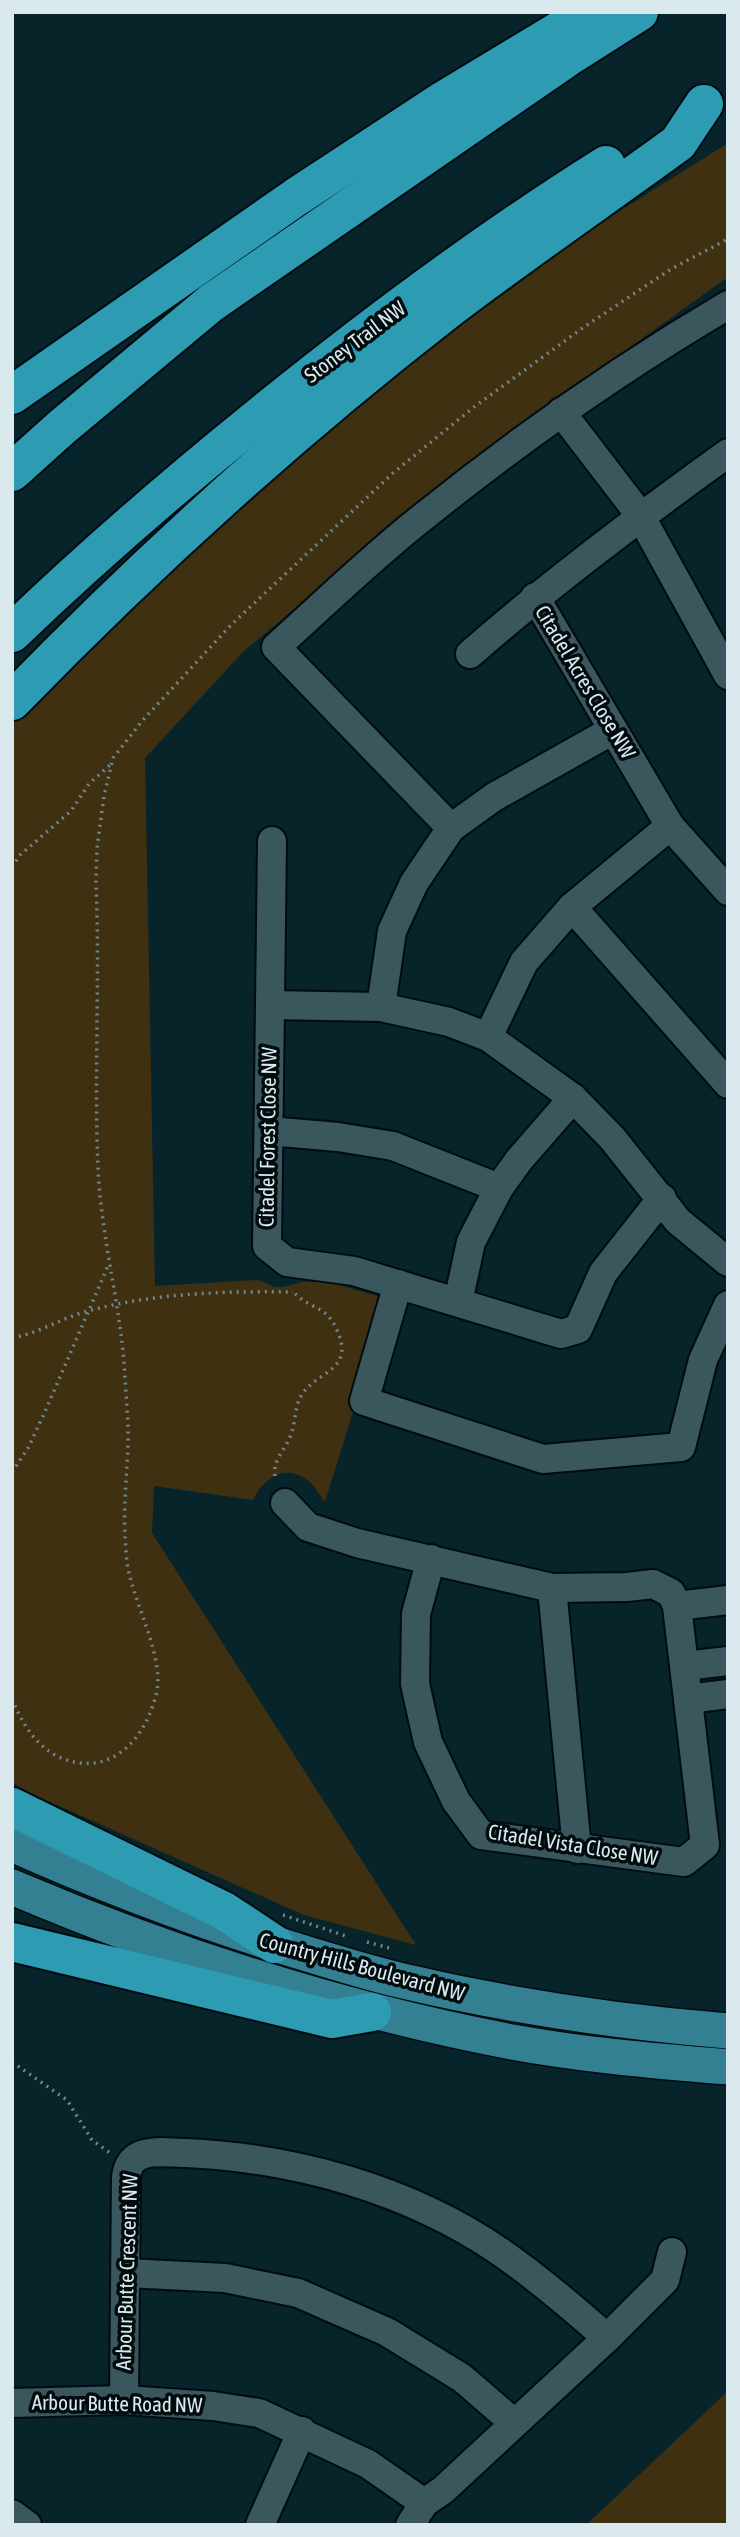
<svg xmlns="http://www.w3.org/2000/svg" width="740" height="2537" font-family="'Asap Condensed',sans-serif">
<style>
.green{fill:#3f3012}
.lines{fill:none;stroke-linecap:round;stroke-linejoin:round}
.minor-casing{stroke:#000c11;stroke-width:32}
.major-casing{stroke:#000c11;stroke-width:38}
.highway-casing{stroke:#000c11;stroke-width:42}
.path{stroke:#71878d;stroke-width:3.5;stroke-dasharray:2 5;stroke-linecap:butt}
.minor{stroke:#3a575e;stroke-width:28}
.major{stroke:#328091;stroke-width:35}
.highway{stroke:#2d9cb3;stroke-width:38}
.labels{text-anchor:middle;stroke-width:7;stroke-linejoin:round;paint-order:stroke}
.street-label{font-size:21px;fill:#d9e9ee;stroke:#020c0e}
</style>
<rect width="100%" height="100%" fill="#07242b"/>
<g class="green">
<path d="M728,143V277L463,467L243,652L145,758L155,1286L258,1280L275,1287H284L301,1282H328L388,1299L325,1502C319,1495 315,1486 308,1480C285,1463 263,1478 253,1500L154,1486L152,1533L416,1945L304,1915L39,1797L12,1783V714L174,555L518,275Z"/>
<polygon points="728,2391 728,2525 586,2525"/>
</g>
<g class="lines">
<g class="minor-casing">
<g id="minor">
<polyline points="561,412 640,515 728,675"/>
<polyline points="535,597 670,826 728,891"/>
<path d="M470,654C552,582 639,517 728,453"/>
<path d="M451,828L276,647C324,604 372,557 423,517C520,439 621,368 728,305"/>
<polyline points="272,841 267,1246 287,1262 354,1271 561,1334 578,1329 603,1273 662,1198"/>
<polyline points="572,907 728,1084"/>
<polyline points="270,1005 381,1007 449,1022 488,1037 573,1098 612,1138 678,1221 728,1262"/>
<polyline points="381,1007 392,931 414,883 451,828 494,797 613,730"/>
<polyline points="488,1037 524,962 572,907 670,826"/>
<polyline points="269,1131 338,1137 393,1146 499,1188"/>
<polyline points="398,1284 364,1401 543,1459 681,1447 703,1360 728,1305"/>
<polyline points="458,1302 471,1242 499,1188 519,1160 573,1098"/>
<polyline points="285,1503 308,1527 357,1543 552,1588 627,1587 653,1584 671,1593 677,1606 705,1845 684,1862 481,1835 456,1801 428,1742 415,1684 416,1614 431,1559"/>
<polyline points="552,1588 577,1849"/>
<polyline points="677,1606 728,1600"/>
<polyline points="685,1666 728,1661"/>
<polyline points="688,1699 728,1694"/>
<polyline points="127,2273 225,2278 298,2293 387,2332 462,2378 514,2423"/>
<polyline points="607,2338 665,2280 672,2252"/>
<path d="M124,2400L126,2177C130,2145 162,2153 186,2153C295,2158 408,2189 499,2251C537,2277 572,2307 607,2338L443,2490L424,2503"/>
<polyline points="12,2403 124,2400 213,2406 259,2413 368,2464 424,2503 410,2525"/>
<polyline points="12,2514 27,2525"/>
<polyline points="260,2525 302,2431"/>
</g>
</g>
<g class="major-casing">
<g id="major">
<path d="M12,1844C106,1886 202,1922 301,1952C334,1962 368,1973 403,1981C509,2006 618,2022 728,2031"/>
<path d="M12,1887C174,1956 339,2009 512,2042C583,2055 656,2061 728,2067"/>
</g>
</g>
<g class="highway-casing">
<g id="highway">
<polyline points="12,395 296,197 444,100 590,12"/>
<polyline points="12,472 62,427 211,303 568,57 639,12"/>
<path d="M12,633C90,558 171,488 255,420C367,329 483,242 606,165"/>
<path d="M12,701C147,562 293,430 446,311C522,253 601,199 678,143L704,104"/>
<polyline points="12,1807 224,1911 274,1944"/>
<polyline points="12,1942 332,2019 372,2012"/>
</g>
</g>
<g class="path">
<polyline points="12,867 20,855 71,811 89,784 112,763"/>
<path d="M12,1338C40,1333 61,1318 88,1311C154,1293 226,1291 293,1292"/>
<polyline points="12,1472 28,1448 44,1414 108,1266"/>
<path d="M275,1476C272,1461 285,1450 290,1437C296,1424 294,1408 301,1396C316,1370 357,1372 336,1328C326,1305 306,1308 293,1291"/>
<path d="M12,1699C22,1723 36,1747 61,1758C111,1778 145,1739 156,1695C165,1662 138,1610 130,1577C126,1564 126,1549 125,1535C123,1499 129,1461 128,1424C127,1403 125,1382 124,1361C118,1296 101,1233 98,1168C94,1073 100,977 96,882L97,848L104,796L113,758L142,721L231,625L393,473L474,407L584,327L671,269L728,239"/>
<polyline points="283,1915 349,1937"/>
<polyline points="367,1942 389,1948"/>
<polyline points="12,2062 67,2100 92,2140 110,2153"/>
</g>
<use href="#minor" class="minor"/>
<use href="#major" class="major"/>
<use href="#highway" class="highway"/>
</g>
<g class="labels">
<g class="street-label">
<text transform="translate(355 342) rotate(-37)" y="7">Stoney Trail NW</text>
<text transform="translate(585 682) rotate(59)" y="7">Citadel Acres Close NW</text>
<text transform="translate(268 1137) rotate(-89)" y="7">Citadel Forest Close NW</text>
<text transform="translate(573 1845) rotate(9)" y="7">Citadel Vista Close NW</text>
<text transform="translate(362 1967) rotate(15)" y="7">Country Hills Boulevard NW</text>
<text transform="translate(127 2272) rotate(-88)" y="7">Arbour Butte Crescent NW</text>
<text transform="translate(117 2404) rotate(1)" y="7">Arbour Butte Road NW</text>
</g>
</g>
<rect width="740" height="2537" fill="none" stroke="#d9e9ee" stroke-width="28"/>
</svg>
